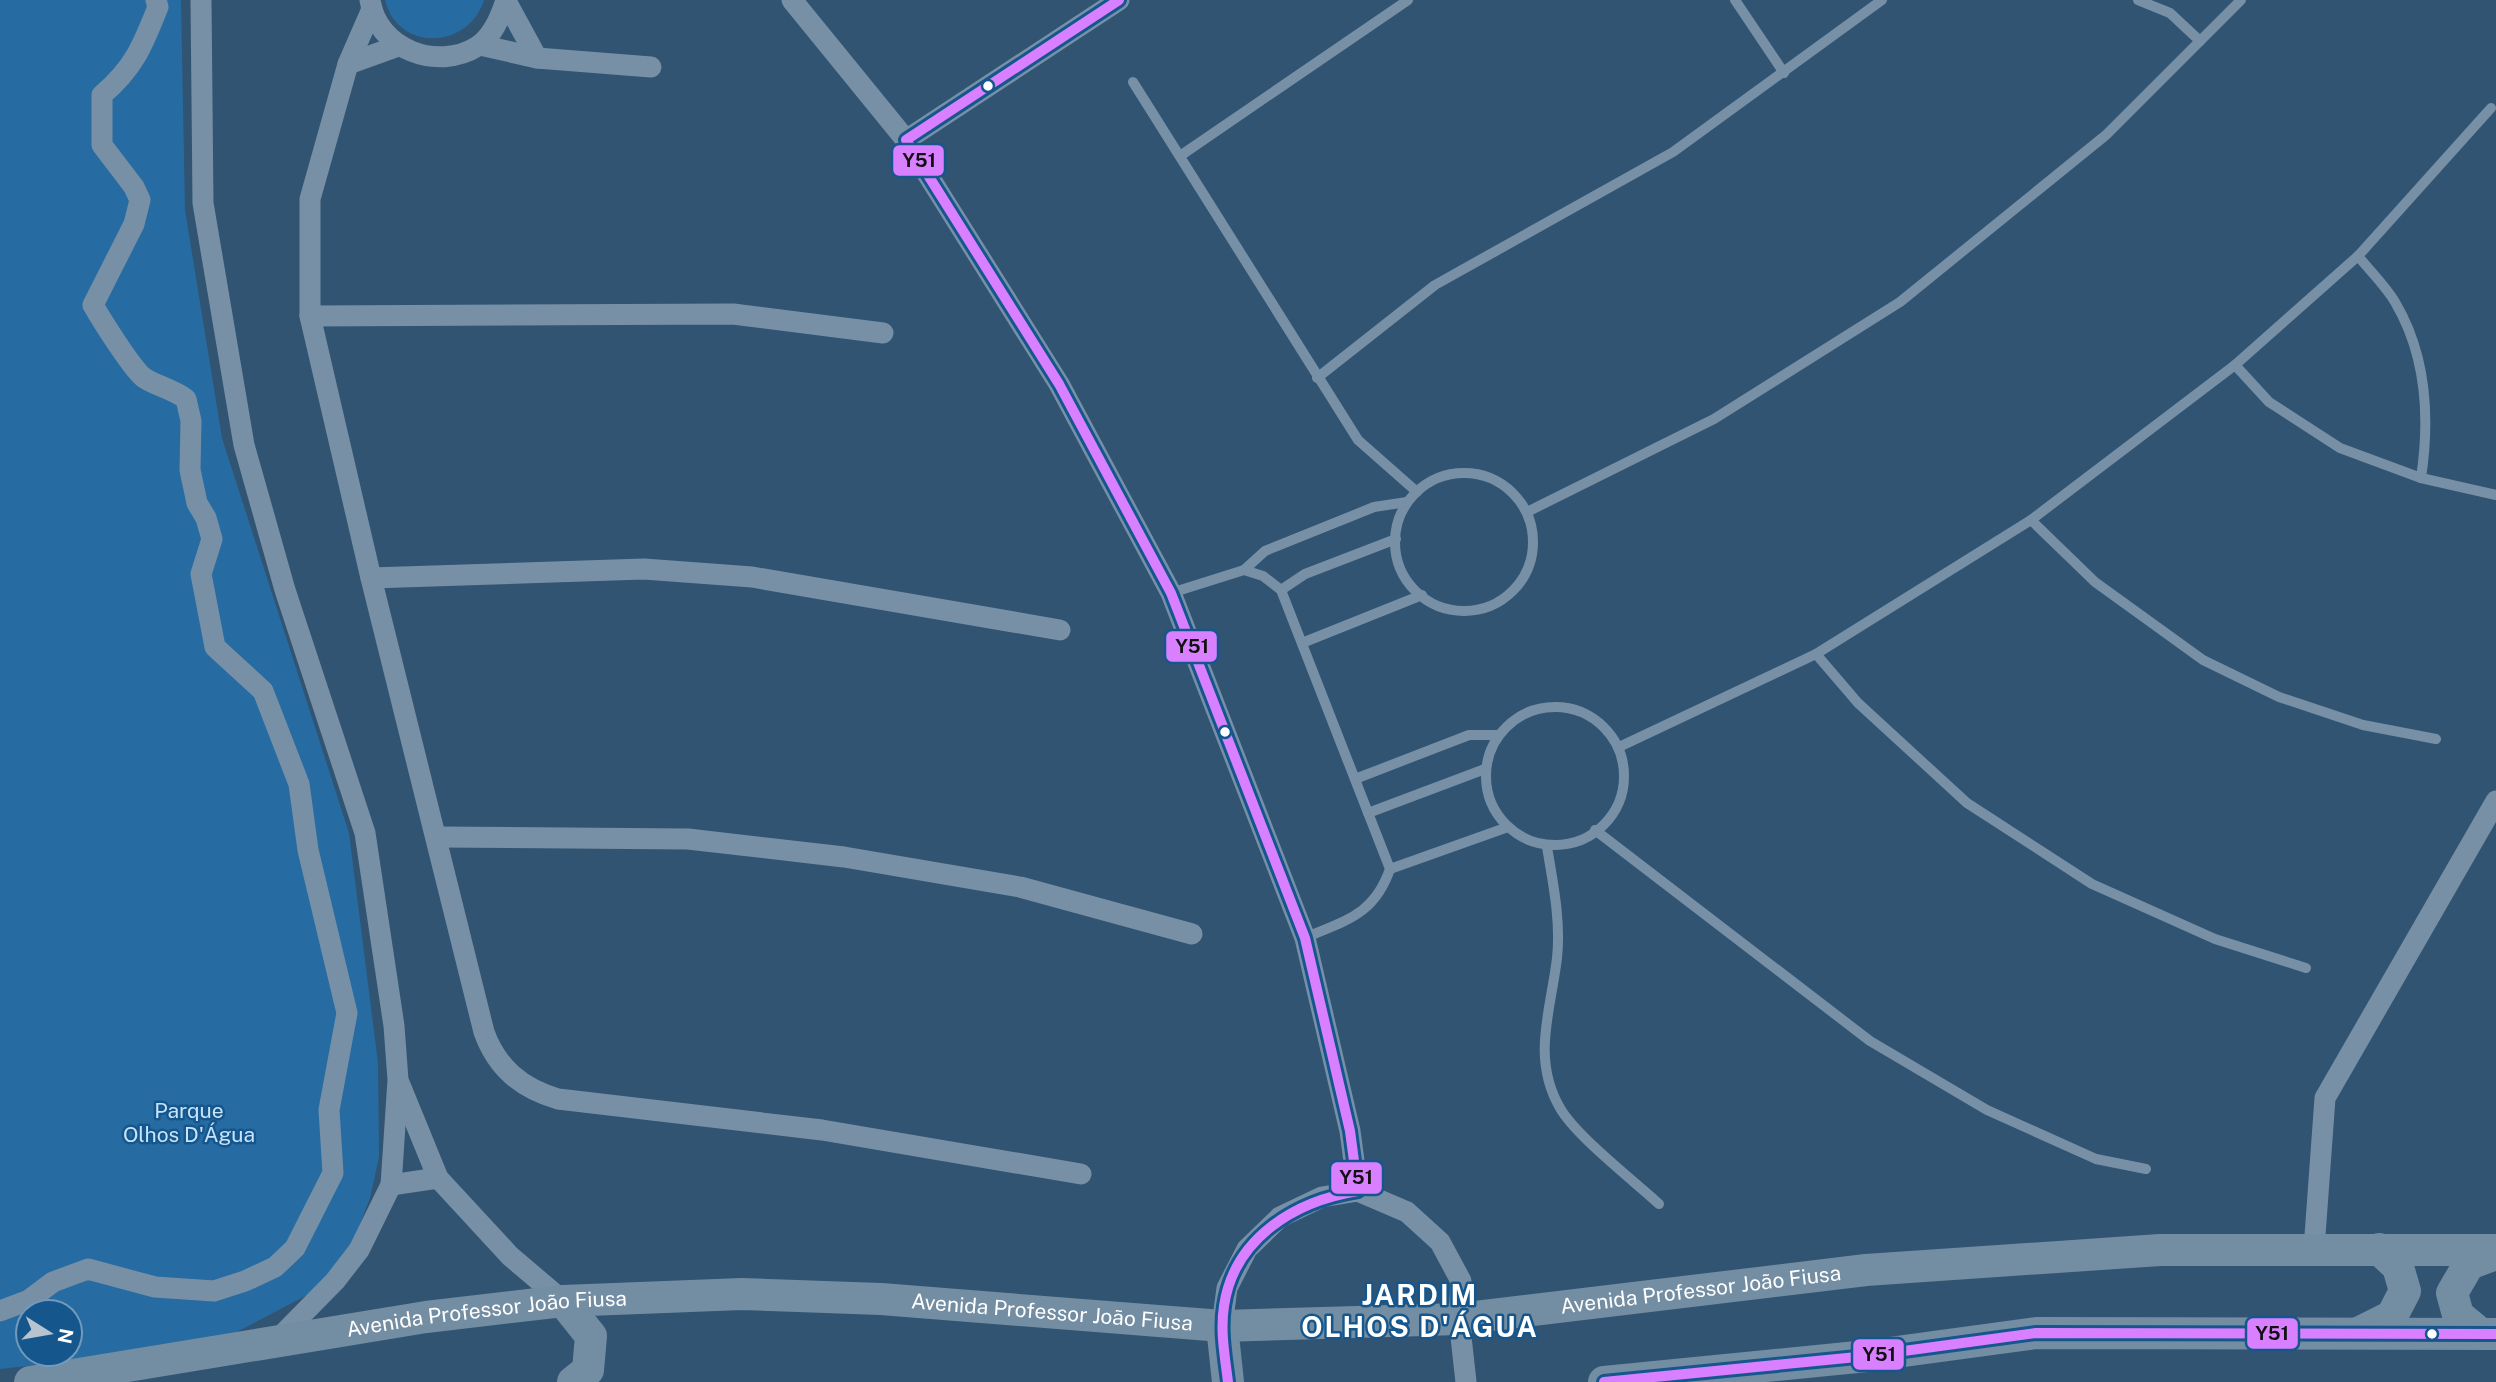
<svg xmlns="http://www.w3.org/2000/svg" width="2496" height="1382" font-family="'Public Sans',sans-serif">
<style>
.green{fill:#266ca2;fill-rule:evenodd}
.lines{fill:none;stroke-linecap:round;stroke-linejoin:round}
.lane{stroke:#7790a6;stroke-width:10}
.street{stroke:#7790a6;stroke-width:21}
.secondary{stroke:#738da2;stroke-width:32}
.bus-1-casing{stroke:#15578d;stroke-width:16}
.bus-1{stroke:#d880ff;stroke-width:10}
.bus-dot{fill:#fff;stroke:#15578d;stroke-width:2.5}
.labels{text-anchor:middle;stroke-width:5;stroke-linejoin:round;paint-order:stroke}
.park-label{font-size:21px;fill:#c6e4fb;stroke:#15578d}
.street-label{font-size:21px;fill:#fff;stroke:#15578d}
.district-label{font-size:28px;font-weight:bold;letter-spacing:2px;fill:#fff;stroke:#15578d}
.line-badge{stroke:#15578d;stroke-width:2.5}
.pale-badge-label{font-size:19px;text-anchor:middle;font-weight:bold;fill:#111}
</style>
<rect width="100%" height="100%" fill="#305472"/>
<g class="green">
<path d="M0,0H181L185,210L222,438L349,833L378,1063L379,1157L370,1198L352,1245L311,1293L212,1345L0,1369ZM28,1312H70V1354H28Z"/>
<path d="M385,0H484C469,49 398,53 385,0Z"/>
</g>
<g class="lines">
<g class="lane">
<polyline points="1735,0 1784,73"/>
<polyline points="2138,0 2170,13 2200,41"/>
<polyline points="1133,82 1358,440 1417,492"/>
<polyline points="1180,156 1408,0"/>
<path d="M2358,256C2370,271 2385,285 2395,302C2427,356 2430,418 2421,478"/>
<polyline points="2235,365 2269,402 2340,448 2421,478 2496,495"/>
<polyline points="1317,378 1435,285 1673,152 1882,0"/>
<circle cx="1464" cy="542" r="69"/>
<polyline points="1527,512 1714,419 1900,302 2106,135 2241,0"/>
<polyline points="2031,520 2095,582 2203,660 2279,697 2363,725 2436,739"/>
<polyline points="1244,570 1265,551 1374,507 1407,502"/>
<polyline points="1281,590 1305,574 1396,539"/>
<path d="M1171,593L1244,570L1263,576L1281,590L1390,869C1374,915 1346,920 1305,938"/>
<polyline points="1302,643 1422,595"/>
<polyline points="1816,654 1858,703 1967,803 2092,884 2215,939 2306,968"/>
<circle cx="1555" cy="776" r="69"/>
<polyline points="1619,747 1816,654 2031,520 2235,365 2358,256 2491,108"/>
<polyline points="1355,779 1469,735 1498,735"/>
<polyline points="1368,813 1485,769"/>
<polyline points="1595,830 1870,1041 1987,1110 2096,1159 2146,1169"/>
<path d="M1547,847C1553,883 1561,921 1557,958C1551,1010 1531,1058 1560,1108C1576,1136 1634,1181 1659,1204"/>
<polyline points="1390,869 1508,827"/>
</g>
<g class="street">
<polyline points="201,0 203,203 244,445 285,590 365,833 394,1026 398,1080 391,1185 359,1250 335,1281 277,1340"/>
<path d="M370,0C377,49 437,72 478,46C493,36 501,16 506,0"/>
<polyline points="792,0 906,140 1059,384 1171,593 1305,938 1350,1131 1358,1191"/>
<polyline points="506,1 537,58"/>
<path d="M372,9L348,64L310,199V316L371,578L484,1032C497,1068 521,1088 558,1099L822,1130L1081,1174"/>
<polyline points="480,45 537,58 651,67"/>
<polyline points="348,64 398,46"/>
<polyline points="906,140 1119,0"/>
<polyline points="310,316 733,314 883,333"/>
<polyline points="371,578 644,569 752,577 1060,630"/>
<polyline points="436,837 688,839 844,857 1020,887 1192,934"/>
<polyline points="400,1085 438,1178 510,1256 563,1301"/>
<polyline points="391,1185 438,1178"/>
<polyline points="2314,1249 2325,1098 2496,801"/>
<path d="M0,1311L29,1300L53,1282L88,1269L155,1287L214,1291L245,1281L275,1267L295,1248L333,1173L329,1110L347,1013L308,850L299,784L263,691L215,647L201,574L212,539L206,518L197,503L190,470L191,421L186,399C173,389 151,384 143,377C131,367 101,319 93,305L134,224L140,200L134,187L102,145V95C134,68 143,45 158,7L156,0"/>
<polyline points="1222,1326 1227,1288 1247,1249 1280,1217 1322,1197 1358,1191 1407,1212 1440,1242 1461,1281 1459,1319 1466,1382"/>
</g>
<g class="secondary">
<polyline points="563,1301 591,1336 588,1370 573,1382"/>
<polyline points="1222,1326 1228,1382"/>
<polyline points="2360,1332 2392,1316 2405,1291 2398,1267 2379,1249"/>
<polyline points="2481,1334 2458,1315 2452,1293 2469,1264 2496,1254"/>
<path id="s1" d="M30,1382L426,1317L563,1301L742,1294L881,1299L1222,1326L1459,1319L1866,1270L2160,1250H2496"/>
<polyline points="1604,1382 1867,1356 2036,1333 2496,1334"/>
</g>
<g class="bus-1-casing">
<g id="bus-1">
<path d="M1119,0L906,140L1059,384L1171,593L1305,938L1350,1131L1358,1191C1295,1201 1234,1238 1224,1306C1220,1331 1225,1357 1228,1382"/>
<polyline points="1604,1382 1867,1356 2036,1333 2496,1334"/>
</g>
</g>
<use href="#bus-1" class="bus-1"/>
</g>
<g class="bus-dot">
<circle cx="988" cy="86" r="6"/>
<circle cx="1225" cy="732" r="6"/>
<circle cx="2432" cy="1334" r="6"/>
</g>
<g class="labels">
<g class="park-label">
<text x="189" y="1118">Parque<tspan x="189" dy="24">Olhos D'Água</tspan></text>
</g>
<g class="street-label">
<text dy="7" stroke="none"><textPath href="#s1" startOffset="1680">Avenida Professor João Fiusa</textPath></text>
<text dy="7" stroke="none"><textPath href="#s1" startOffset="1029">Avenida Professor João Fiusa</textPath></text>
<text dy="7" stroke="none"><textPath href="#s1" startOffset="462">Avenida Professor João Fiusa</textPath></text>
</g>
<g class="district-label">
<text x="1420" y="1305">JARDIM<tspan x="1420" dy="32">OLHOS D'ÁGUA</tspan></text>
</g>
</g>
<g class="line-badge">
<rect x="892" y="144" width="53" height="33" rx="7" fill="#d880ff"/>
<rect x="1165" y="630" width="53" height="33" rx="7" fill="#d880ff"/>
<rect x="1330" y="1161" width="53" height="34" rx="7" fill="#d880ff"/>
<rect x="2246" y="1317" width="53" height="33" rx="7" fill="#d880ff"/>
<rect x="1852" y="1338" width="53" height="33" rx="7" fill="#d880ff"/>
</g>
<g class="pale-badge-label">
<text x="919" y="167">Y51</text>
<text x="1192" y="653">Y51</text>
<text x="1356" y="1184">Y51</text>
<text x="2272" y="1340">Y51</text>
<text x="1879" y="1361">Y51</text>
</g>
<g transform="translate(49 1333) rotate(101)"><circle r="33" fill="#15578d" stroke="#739abb" stroke-width="2"/>
<path d="M0-5L12 26L0 18L-12 26Z" fill="#b7c3ce"/>
<text y="-10" font-size="19" font-weight="bold" text-anchor="middle" fill="#ffffff">N</text>
</g>
</svg>
